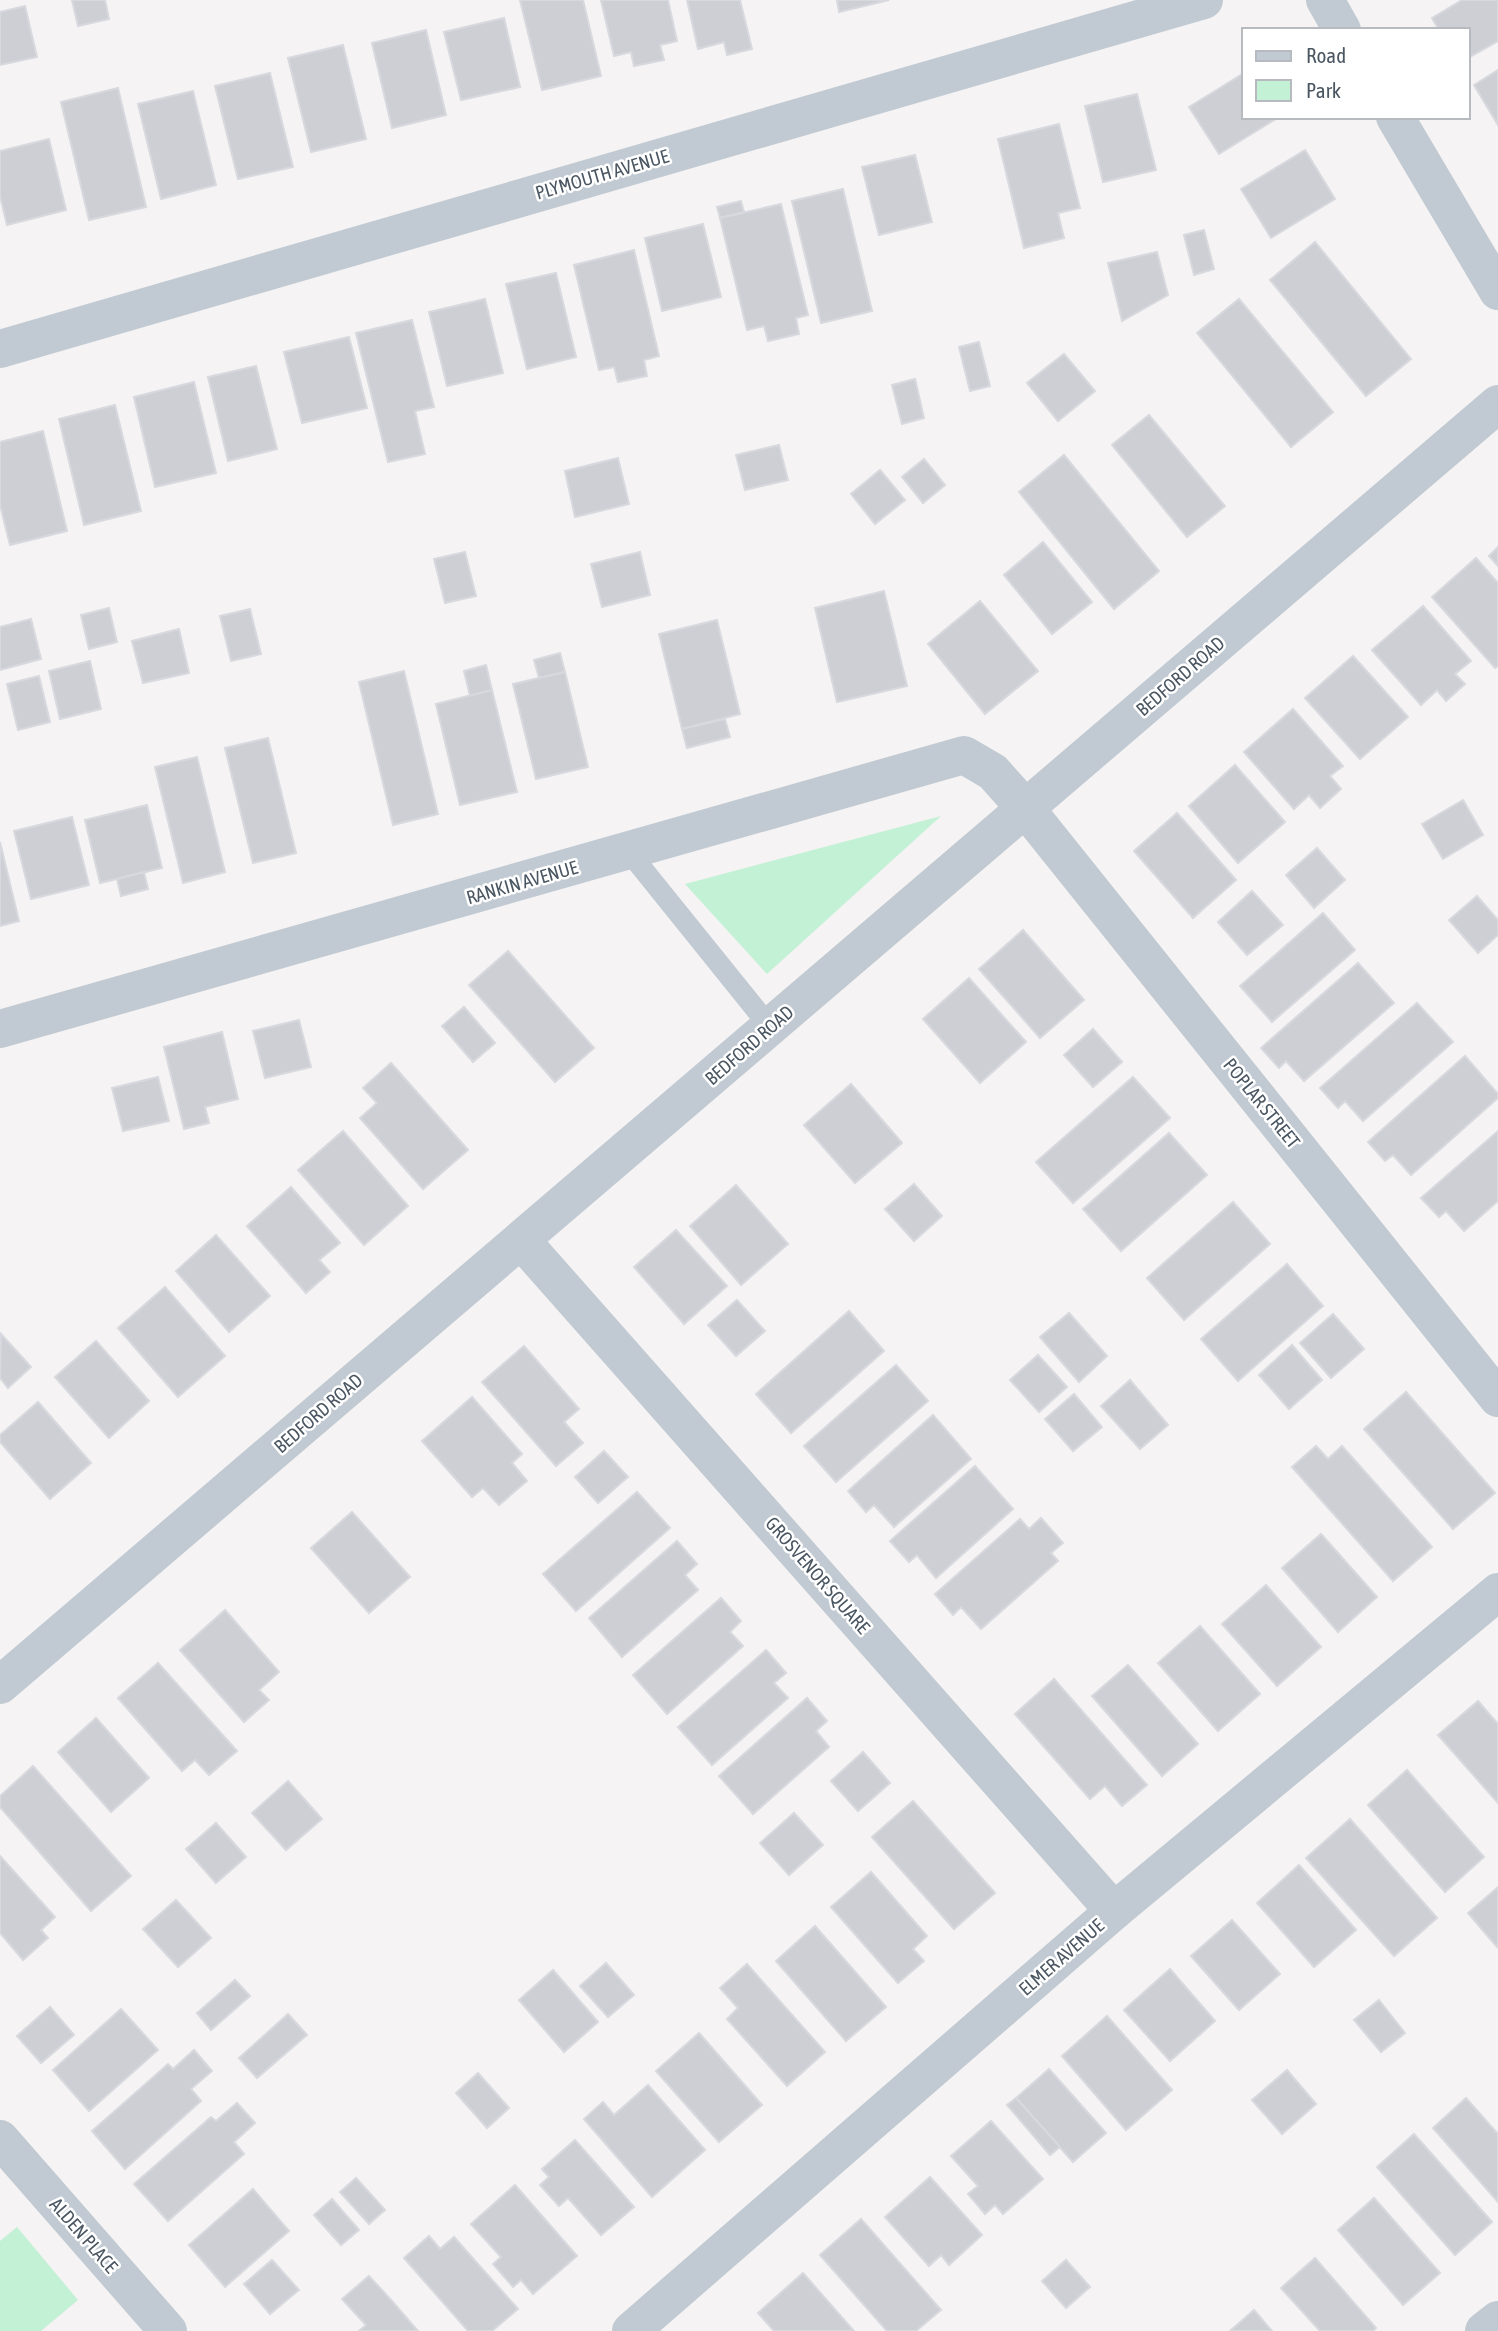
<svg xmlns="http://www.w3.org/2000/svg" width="1498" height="2331" font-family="'Asap Condensed',sans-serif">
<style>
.green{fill:#c3f1d5}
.building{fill:#cdcfd5;stroke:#d7d9de;stroke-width:2}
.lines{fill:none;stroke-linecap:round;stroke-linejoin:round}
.lane{stroke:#c1cad2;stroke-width:21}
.street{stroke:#c1cad2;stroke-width:38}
.labels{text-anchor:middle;stroke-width:5;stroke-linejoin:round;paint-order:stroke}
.street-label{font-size:19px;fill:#4a5661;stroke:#fff}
</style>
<rect width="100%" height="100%" fill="#f5f3f3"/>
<g class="green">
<polygon points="941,816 767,974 685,884"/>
<polygon points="17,2227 78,2300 41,2331 0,2331 0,2241"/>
</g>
<g class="building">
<polygon points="72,0 105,0 109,19 78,26"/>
<polygon points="520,0 583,0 601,76 542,90"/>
<polygon points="601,0 668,0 677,41 660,45 664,60 634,66 631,52 614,56"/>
<polygon points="687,0 740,0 752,49 727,55 724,42 698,49"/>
<polygon points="837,0 889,0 839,12"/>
<polygon points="1462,0 1498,0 1498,41 1468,58 1468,30 1439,30 1432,18"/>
<polygon points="25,6 37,57 0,65 0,12"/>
<polygon points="504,18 520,87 461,100 444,32"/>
<polygon points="426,30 446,115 392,128 372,43"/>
<polygon points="343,45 366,139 311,152 288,58"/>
<polygon points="1498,70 1498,125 1474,85"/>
<polygon points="270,73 293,167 238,179 215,86"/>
<polygon points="1244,73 1244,117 1279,117 1219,154 1189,107"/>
<polygon points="118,88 146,207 89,220 61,102"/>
<polygon points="193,91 216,185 161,199 138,104"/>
<polygon points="1137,94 1156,170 1103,182 1085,106"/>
<polygon points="1059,124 1080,208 1058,213 1064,238 1024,248 998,139"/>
<polygon points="49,139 66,210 7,225 0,196 0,151"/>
<polygon points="1305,150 1335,199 1271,238 1241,189"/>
<polygon points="915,155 932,222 879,235 862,167"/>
<polygon points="843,189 872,311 821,323 792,201"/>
<polygon points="741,201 744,212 720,218 717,207"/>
<polygon points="781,204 808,315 796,318 799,334 768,341 764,326 747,330 720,218"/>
<polygon points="703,224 721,297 662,311 645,238"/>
<polygon points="1204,230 1214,269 1194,275 1184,235"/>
<polygon points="1315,242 1411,359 1366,396 1270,280"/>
<polygon points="634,250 659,356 644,360 647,376 618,382 614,367 599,370 574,265"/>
<polygon points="1157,252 1168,295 1122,321 1108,263"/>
<polygon points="556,273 576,357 527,369 506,284"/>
<polygon points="485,299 503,373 447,386 429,312"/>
<polygon points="1239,299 1333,412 1291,447 1197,333"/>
<polygon points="412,320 434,407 415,411 425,454 388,462 356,333"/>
<polygon points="349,337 367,408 302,423 284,352"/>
<polygon points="979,342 990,386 970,391 959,347"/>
<polygon points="1064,354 1095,391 1058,421 1027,383"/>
<polygon points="256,366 277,449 228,461 208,377"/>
<polygon points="915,379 924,418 902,424 892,385"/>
<polygon points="194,382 216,473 155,487 134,397"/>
<polygon points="115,405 141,511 84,525 59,419"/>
<polygon points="1149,415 1225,506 1187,537 1112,445"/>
<polygon points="43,431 67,531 10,545 0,505 0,442"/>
<polygon points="779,445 788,480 745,490 736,455"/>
<polygon points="1064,455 1159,571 1114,609 1019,492"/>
<polygon points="618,458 629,504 575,517 565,471"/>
<polygon points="924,459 945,485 923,503 902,477"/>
<polygon points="880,470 905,500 875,524 851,494"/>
<polygon points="1043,542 1092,602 1052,634 1004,575"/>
<polygon points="1498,547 1498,566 1489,556"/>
<polygon points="465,552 476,596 445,603 434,559"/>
<polygon points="640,552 650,595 602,607 591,564"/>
<polygon points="1476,558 1498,583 1498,666 1495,668 1432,597"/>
<polygon points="884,591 907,686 837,702 815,608"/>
<polygon points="980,601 1038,671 985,714 928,644"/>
<polygon points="1423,606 1471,661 1455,674 1465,684 1446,701 1437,690 1421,705 1372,650"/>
<polygon points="109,608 117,642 89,649 81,615"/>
<polygon points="250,609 261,654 231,661 220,616"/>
<polygon points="31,619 41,659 0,670 0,627"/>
<polygon points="717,620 740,714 682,729 659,634"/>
<polygon points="179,629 189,673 143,683 132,641"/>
<polygon points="560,653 565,672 539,678 534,660"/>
<polygon points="1353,656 1408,717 1360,759 1305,698"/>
<polygon points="90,661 101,709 60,719 49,671"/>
<polygon points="486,665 492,690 470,696 464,671"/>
<polygon points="404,671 438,814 393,825 359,682"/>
<polygon points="565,672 588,767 536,779 513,684"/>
<polygon points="39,676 50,722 18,730 7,684"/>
<polygon points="492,690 517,792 460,805 436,704"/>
<polygon points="1293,709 1343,766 1330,776 1341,789 1320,808 1309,795 1294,809 1244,752"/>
<polygon points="725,719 730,737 687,748 682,729"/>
<polygon points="268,738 296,853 253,863 225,748"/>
<polygon points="197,757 225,872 183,883 155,767"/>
<polygon points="1235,765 1285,822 1238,863 1189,806"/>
<polygon points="1463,800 1483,835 1443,859 1422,824"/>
<polygon points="147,805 162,868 100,883 85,820"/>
<polygon points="1177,813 1236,880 1193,918 1134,851"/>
<polygon points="72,817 89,885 31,899 14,831"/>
<polygon points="0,842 19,921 0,926"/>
<polygon points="1317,848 1345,880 1314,908 1286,875"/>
<polygon points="144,872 148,889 121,896 117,879"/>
<polygon points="1252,891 1283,925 1247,955 1218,922"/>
<polygon points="1477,896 1498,920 1498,935 1478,953 1449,920"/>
<polygon points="1323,913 1355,950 1272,1022 1240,986"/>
<polygon points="1023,930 1084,1000 1040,1038 979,969"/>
<polygon points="508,951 594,1048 555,1082 469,985"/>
<polygon points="1358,963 1394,1003 1304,1081 1286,1061 1279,1068 1261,1048"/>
<polygon points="969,978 1026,1042 980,1083 923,1019"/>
<polygon points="1417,1003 1453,1042 1363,1121 1345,1101 1338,1108 1320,1088"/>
<polygon points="464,1007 495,1043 473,1062 442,1026"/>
<polygon points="299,1020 311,1067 265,1078 253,1031"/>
<polygon points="1093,1029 1122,1062 1093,1087 1064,1055"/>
<polygon points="222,1032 238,1099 205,1107 209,1123 184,1129 164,1047"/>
<polygon points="1465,1056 1498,1094 1498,1098 1411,1175 1393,1155 1385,1161 1368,1142"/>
<polygon points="391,1063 468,1150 423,1189 360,1118 377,1103 363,1088"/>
<polygon points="158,1077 169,1121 123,1131 112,1088"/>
<polygon points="1133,1077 1170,1118 1073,1203 1036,1162"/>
<polygon points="851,1084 902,1143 855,1183 804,1125"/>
<polygon points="343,1131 408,1206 364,1245 298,1170"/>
<polygon points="1498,1131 1498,1201 1464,1231 1446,1211 1439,1217 1421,1198"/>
<polygon points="1169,1133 1207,1175 1121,1251 1083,1209"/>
<polygon points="914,1184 942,1216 914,1241 885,1209"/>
<polygon points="736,1185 788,1244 741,1285 690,1226"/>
<polygon points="291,1187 340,1243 319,1260 330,1272 306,1293 247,1226"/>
<polygon points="1233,1202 1270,1244 1184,1320 1147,1278"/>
<polygon points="676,1230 727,1286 684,1324 634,1267"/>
<polygon points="216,1235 270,1296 229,1332 176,1271"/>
<polygon points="1287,1264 1323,1306 1238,1381 1201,1339"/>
<polygon points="165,1287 225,1356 178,1397 118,1328"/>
<polygon points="737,1300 765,1331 736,1356 708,1325"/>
<polygon points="849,1311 884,1351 791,1433 756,1394"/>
<polygon points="1069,1313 1107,1356 1079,1382 1040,1337"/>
<polygon points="1333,1314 1364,1349 1331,1378 1300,1343"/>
<polygon points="1,1334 31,1367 8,1388 0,1378"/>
<polygon points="96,1341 149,1401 109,1438 55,1377"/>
<polygon points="1292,1345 1322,1380 1289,1409 1259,1375"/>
<polygon points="524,1346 579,1409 564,1422 583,1443 556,1466 482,1382"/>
<polygon points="1038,1355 1067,1387 1039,1412 1010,1380"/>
<polygon points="896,1365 928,1401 836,1482 804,1446"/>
<polygon points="1130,1380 1168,1425 1140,1449 1101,1406"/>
<polygon points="1406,1392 1495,1493 1453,1529 1364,1429"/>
<polygon points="1074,1394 1102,1427 1073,1451 1045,1419"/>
<polygon points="472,1397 522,1454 512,1463 527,1481 499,1505 483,1488 472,1497 422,1441"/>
<polygon points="38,1402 91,1463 50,1499 0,1442 0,1435"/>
<polygon points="933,1415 971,1459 894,1527 874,1505 866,1512 848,1491"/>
<polygon points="1316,1446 1328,1459 1342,1446 1432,1547 1393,1581 1292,1467"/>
<polygon points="604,1451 628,1477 598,1503 575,1477"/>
<polygon points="975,1466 1013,1509 936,1578 917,1555 909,1562 890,1541"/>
<polygon points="637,1492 670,1528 576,1611 543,1574"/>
<polygon points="352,1512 410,1577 369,1613 311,1548"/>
<polygon points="1041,1518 1063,1543 1051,1553 1058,1561 981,1629 961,1607 953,1615 935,1594 1020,1519 1029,1529"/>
<polygon points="1321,1534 1377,1597 1338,1632 1282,1568"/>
<polygon points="677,1541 697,1564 685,1575 698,1590 622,1657 589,1618"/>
<polygon points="1266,1585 1321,1647 1277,1686 1222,1624"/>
<polygon points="721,1598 741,1621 730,1632 743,1646 667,1714 633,1675"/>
<polygon points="225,1610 279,1672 259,1690 269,1700 244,1722 180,1650"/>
<polygon points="1200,1626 1260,1694 1218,1731 1158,1663"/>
<polygon points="766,1650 786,1673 774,1683 788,1698 712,1765 678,1727"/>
<polygon points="158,1663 237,1751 209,1775 195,1760 182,1771 118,1698"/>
<polygon points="1128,1665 1198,1744 1162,1776 1092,1696"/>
<polygon points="1054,1679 1147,1785 1122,1806 1105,1786 1090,1799 1015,1714"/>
<polygon points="807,1698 827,1721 816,1731 829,1747 753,1814 719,1776"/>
<polygon points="1478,1701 1498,1724 1498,1803 1438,1735"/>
<polygon points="96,1718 149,1778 111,1812 58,1752"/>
<polygon points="863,1752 890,1783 858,1811 831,1781"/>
<polygon points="33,1766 131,1876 91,1911 0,1807 0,1796"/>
<polygon points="1407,1770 1484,1857 1445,1892 1368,1805"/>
<polygon points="288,1781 322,1819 286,1850 252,1813"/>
<polygon points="913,1801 995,1893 954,1929 872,1837"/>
<polygon points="794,1813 823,1845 789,1875 760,1843"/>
<polygon points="1350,1819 1437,1918 1394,1956 1306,1858"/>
<polygon points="216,1823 246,1857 216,1883 186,1849"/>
<polygon points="0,1856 55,1917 41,1930 48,1938 23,1960 0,1933"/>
<polygon points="1299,1865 1356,1930 1314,1967 1257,1903"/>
<polygon points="871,1872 927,1936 913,1949 924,1961 898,1983 831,1907"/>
<polygon points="1498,1887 1498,1946 1497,1947 1468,1913"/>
<polygon points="176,1900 211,1938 178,1967 143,1929"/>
<polygon points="1232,1920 1280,1974 1239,2010 1191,1956"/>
<polygon points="815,1926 886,2007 846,2041 776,1961"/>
<polygon points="606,1963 634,1995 608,2017 580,1986"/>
<polygon points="747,1964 825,2052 787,2086 727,2019 738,2008 720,1988"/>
<polygon points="1170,1969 1215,2021 1170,2061 1124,2010"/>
<polygon points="553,1970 598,2022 564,2052 519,2000"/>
<polygon points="235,1980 250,1996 211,2030 197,2013"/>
<polygon points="1379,2000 1405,2033 1381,2052 1354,2020"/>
<polygon points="50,2007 74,2035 41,2063 17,2036"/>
<polygon points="121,2009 158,2050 89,2111 53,2070"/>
<polygon points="288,2014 307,2035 257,2078 239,2058"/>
<polygon points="1107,2016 1172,2090 1126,2130 1062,2056"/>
<polygon points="699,2033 762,2105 719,2142 656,2071"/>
<polygon points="194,2050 212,2071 191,2089 201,2101 125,2169 92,2131 168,2064 173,2069"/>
<polygon points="1049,2069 1106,2133 1073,2162 1016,2098"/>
<polygon points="1287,2070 1316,2104 1282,2134 1252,2100"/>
<polygon points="478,2073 509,2108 487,2128 456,2093"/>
<polygon points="648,2085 705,2150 652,2197 584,2119 603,2102 614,2115"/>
<polygon points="1016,2098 1060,2147 1050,2155 1007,2105"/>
<polygon points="1466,2098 1498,2134 1498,2202 1433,2128"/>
<polygon points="237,2103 255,2123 234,2142 244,2154 168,2221 134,2184 211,2117 216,2121"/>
<polygon points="991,2121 1043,2179 1003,2214 995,2205 985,2214 968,2194 978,2186 951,2156"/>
<polygon points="1414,2134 1492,2222 1455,2255 1377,2167"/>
<polygon points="575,2140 634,2207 601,2235 568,2198 559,2206 540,2185 549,2177 542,2169"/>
<polygon points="930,2177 982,2235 949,2265 941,2255 929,2266 885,2217"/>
<polygon points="356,2178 385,2210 369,2224 340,2192"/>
<polygon points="515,2185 577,2256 533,2294 521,2280 513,2287 493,2264 501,2257 471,2224"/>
<polygon points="253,2189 289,2231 225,2287 189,2245"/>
<polygon points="1374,2198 1440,2273 1403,2305 1338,2230"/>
<polygon points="332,2199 359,2230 341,2245 314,2215"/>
<polygon points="861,2219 941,2310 916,2331 887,2331 820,2255"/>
<polygon points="429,2236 440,2249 454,2237 518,2309 492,2331 468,2331 404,2258"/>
<polygon points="1315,2258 1376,2328 1373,2331 1320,2331 1281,2288"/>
<polygon points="272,2260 299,2290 270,2314 244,2284"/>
<polygon points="1066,2260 1090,2287 1066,2308 1042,2281"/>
<polygon points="803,2273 854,2331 774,2331 758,2313"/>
<polygon points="369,2276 392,2301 418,2331 359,2331 366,2325 342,2299"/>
<polygon points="1254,2310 1272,2331 1230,2331"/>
</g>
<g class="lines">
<polyline class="lane" points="629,852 770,1027"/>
<g class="street">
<polyline points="1325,0 1342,30"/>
<polyline points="1395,117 1498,291"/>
<polyline points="0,349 1204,0"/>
<polyline points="0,1029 964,755 993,772 1026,809 1498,1398"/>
<polyline points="521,1240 1114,1911"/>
<polyline points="0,1685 1498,404"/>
<polyline points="0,2139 168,2331"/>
<polyline points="631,2331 1114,1911 1498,1592"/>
<polyline points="1484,2331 1498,2320"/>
</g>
</g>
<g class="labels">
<g class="street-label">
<text transform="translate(602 174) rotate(-16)" y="7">PLYMOUTH AVENUE</text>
<text transform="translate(1180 676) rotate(-41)" y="7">BEDFORD ROAD</text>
<text transform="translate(522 882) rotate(-16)" y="7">RANKIN AVENUE</text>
<text transform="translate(749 1045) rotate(-41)" y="7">BEDFORD ROAD</text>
<text transform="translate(1262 1103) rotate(51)" y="7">POPLAR STREET</text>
<text transform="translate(318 1413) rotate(-41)" y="7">BEDFORD ROAD</text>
<text transform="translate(818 1575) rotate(49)" y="7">GROSVENOR SQUARE</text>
<text transform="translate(1061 1957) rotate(-41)" y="7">ELMER AVENUE</text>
<text transform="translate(84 2235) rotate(49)" y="7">ALDEN PLACE</text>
</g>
</g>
<rect x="1242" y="28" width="228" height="91" fill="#ffffff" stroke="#b7bbc0" stroke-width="2"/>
<rect x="1256" y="51" width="35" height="10" fill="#c1cad2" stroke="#b7bbc0" stroke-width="2"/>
<text x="1306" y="63" font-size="21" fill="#4a5661">Road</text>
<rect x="1256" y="80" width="35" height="21" fill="#c3f1d5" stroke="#b7bbc0" stroke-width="2"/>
<text x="1306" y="98" font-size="21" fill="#4a5661">Park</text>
</svg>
